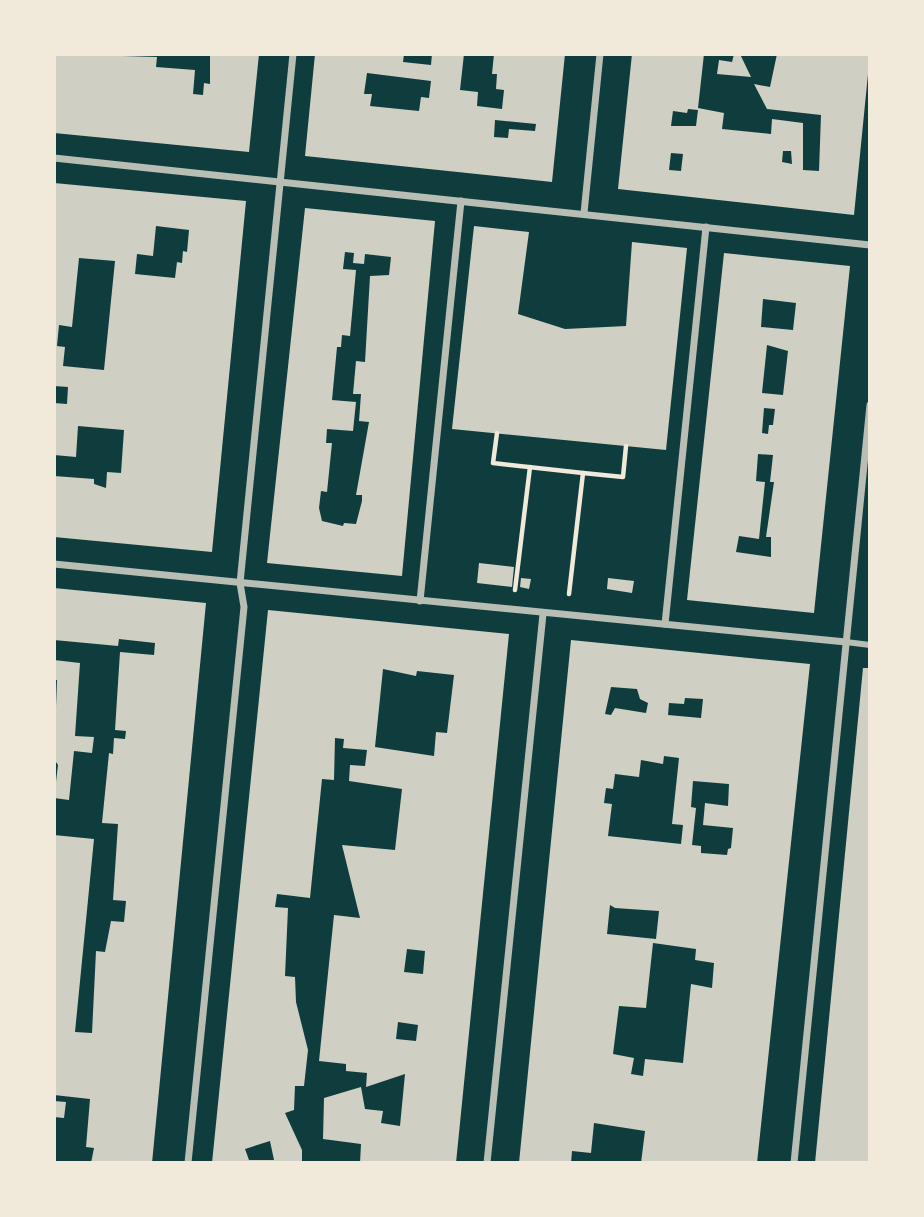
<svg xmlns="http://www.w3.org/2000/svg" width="924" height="1217" font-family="Manrope,sans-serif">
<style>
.building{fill:#cfcfc3;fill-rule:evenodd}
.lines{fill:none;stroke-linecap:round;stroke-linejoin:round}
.path{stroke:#f1e9da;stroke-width:4.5}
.pedestrian{stroke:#b8beb3;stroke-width:6}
.minor{stroke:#b8beb3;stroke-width:7}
</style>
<rect width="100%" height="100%" fill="#0f3d3e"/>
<g class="building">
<polygon points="54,54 157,57 156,67 195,70 193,94 203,95 204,83 210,84 210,54 259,54 249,152 54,133"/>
<path d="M315,54H404L403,62L431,65L432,54H464L460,90L478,92L477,106L502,109L504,90L496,89L497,74H492L494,54H565L552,182L305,156ZM367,73L431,81L429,98L421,97L419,111L370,106L372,94H364ZM495,120L536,124L535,131L509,129L508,138L494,137Z"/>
<path d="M632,54H704L698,108L724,113L722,129L771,134L772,119L803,123V170L819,171L821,115L767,109L754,84L770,87L777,54H870L854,215L618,189ZM688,109L698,110L696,126H671L673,111L687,113ZM783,151H791L792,164L782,162ZM671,153L683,154L681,171L669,170Z"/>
<polygon points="734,54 740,54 751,77 717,74 719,60 732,62"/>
<path d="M54,183L246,201L212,552L54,537V476L94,479V484L106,488L107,472L121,473L124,430L78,426L76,457L54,455V403L67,404L68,387L54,386ZM156,226L189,230L187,252L183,251L182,263L177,262L175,278L135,274L137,254L153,256ZM79,258L115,261L104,370L63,366L65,347L57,346L59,325L72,327Z"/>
<path d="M305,208L435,221L402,576L267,563ZM345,252L354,253L353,263L364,264L365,254L391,257L389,275L370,276L365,362L356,361L353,394H361L359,421L369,422L356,495H362V501L356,524L344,523L343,526L322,521L319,508L321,491L327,492L332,443H326L327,429L353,431L356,402L332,400L337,347H341L342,335L350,336L356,270L343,269Z"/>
<polygon points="474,226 529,232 518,314 565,329 626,326 632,242 687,248 666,450 452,429"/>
<path d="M724,253L850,266L814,613L687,600ZM763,299L796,303L793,330L761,327ZM767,345L788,351L783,395L762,393ZM764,408L775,409L773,425H769L768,434L762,433ZM758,454L773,455L770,482H774L766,537H771V557L736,552L739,536L759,539L765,482L756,481Z"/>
<polygon points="479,563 514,567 512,587 477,583"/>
<polygon points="521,578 531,579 529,589 520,587"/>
<polygon points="608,578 634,581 632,593 607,589"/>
<polygon points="54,588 206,603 152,1163 91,1163 94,1148 86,1147 90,1099 54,1095 54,835 94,839 75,1032 92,1033 96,951 105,952 111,921 124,922 126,901 113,900 118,824 102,823 109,753 113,754 114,738 125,739 126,731 115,730 120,652 154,655 155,643 119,639 118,646 54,640"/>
<path d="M268,610L509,634L456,1163H360L361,1144L323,1139L324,1098L361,1087L365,1109L383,1111L381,1123L400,1126L405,1074L366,1087L367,1073L346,1071V1064L319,1061L334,915L360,918L342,845L395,850L402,789L349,781L350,765L365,766L367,750L343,748L344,739L335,738L334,780L322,779L310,898L277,894L275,907L288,908L285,976L295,977L296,1002L308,1050L304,1086H295L294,1110L285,1113L302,1150V1163H212ZM383,669L416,676L417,671L454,675L447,733L436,732L434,756L375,747ZM407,949L425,951L423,974L404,972ZM398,1022L418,1025L416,1041L396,1039ZM270,1141L274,1160H249L245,1149Z"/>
<path d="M571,640L810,664L757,1163H641L645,1131L594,1123L591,1153L572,1151L571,1163H519ZM611,687L637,689L640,699L648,703L646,713L615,708L611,715L605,714ZM685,698L703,699L701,718L668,715L669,703L684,704ZM664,756L679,758L672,824L683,825L681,844L608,836L612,804L604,803L606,788L613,789L615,774L639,777L641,760L663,764ZM693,781L729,784L728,806L705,803L703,825L733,828L731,848L728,849L727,855L701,853V846L692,845L696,808L691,807ZM610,905L615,908L659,911L656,939L607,934ZM653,943L696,949L695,960L714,963L712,988L691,984L683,1063L645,1059L643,1076L631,1074L634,1058L613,1054L619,1006L646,1008Z"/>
<polygon points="54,660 80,663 75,736 94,737 92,753 74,751 69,800 54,798 58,765 54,759 57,680 54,680"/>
<polygon points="863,668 870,668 870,1163 815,1163"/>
<polygon points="54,1101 66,1102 64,1118 54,1117"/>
</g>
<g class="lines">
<g class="path">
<polyline points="497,433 493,463 583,473"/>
<polyline points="515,590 530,467"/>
<polyline points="569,594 583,473 623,477 626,446"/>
</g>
<polyline class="pedestrian" points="846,642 870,645"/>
<g class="minor">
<polyline points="54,158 870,245"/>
<polyline points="584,213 600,54"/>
<polyline points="54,564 846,642"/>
<polyline points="420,601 461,201"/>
<polyline points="665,624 706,227"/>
<polyline points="188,1163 244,607 240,583 293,54"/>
<polyline points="487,1163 543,614"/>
<polyline points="794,1163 870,405"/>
</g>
</g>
<rect width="924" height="1217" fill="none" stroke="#f1e9da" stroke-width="112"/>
</svg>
